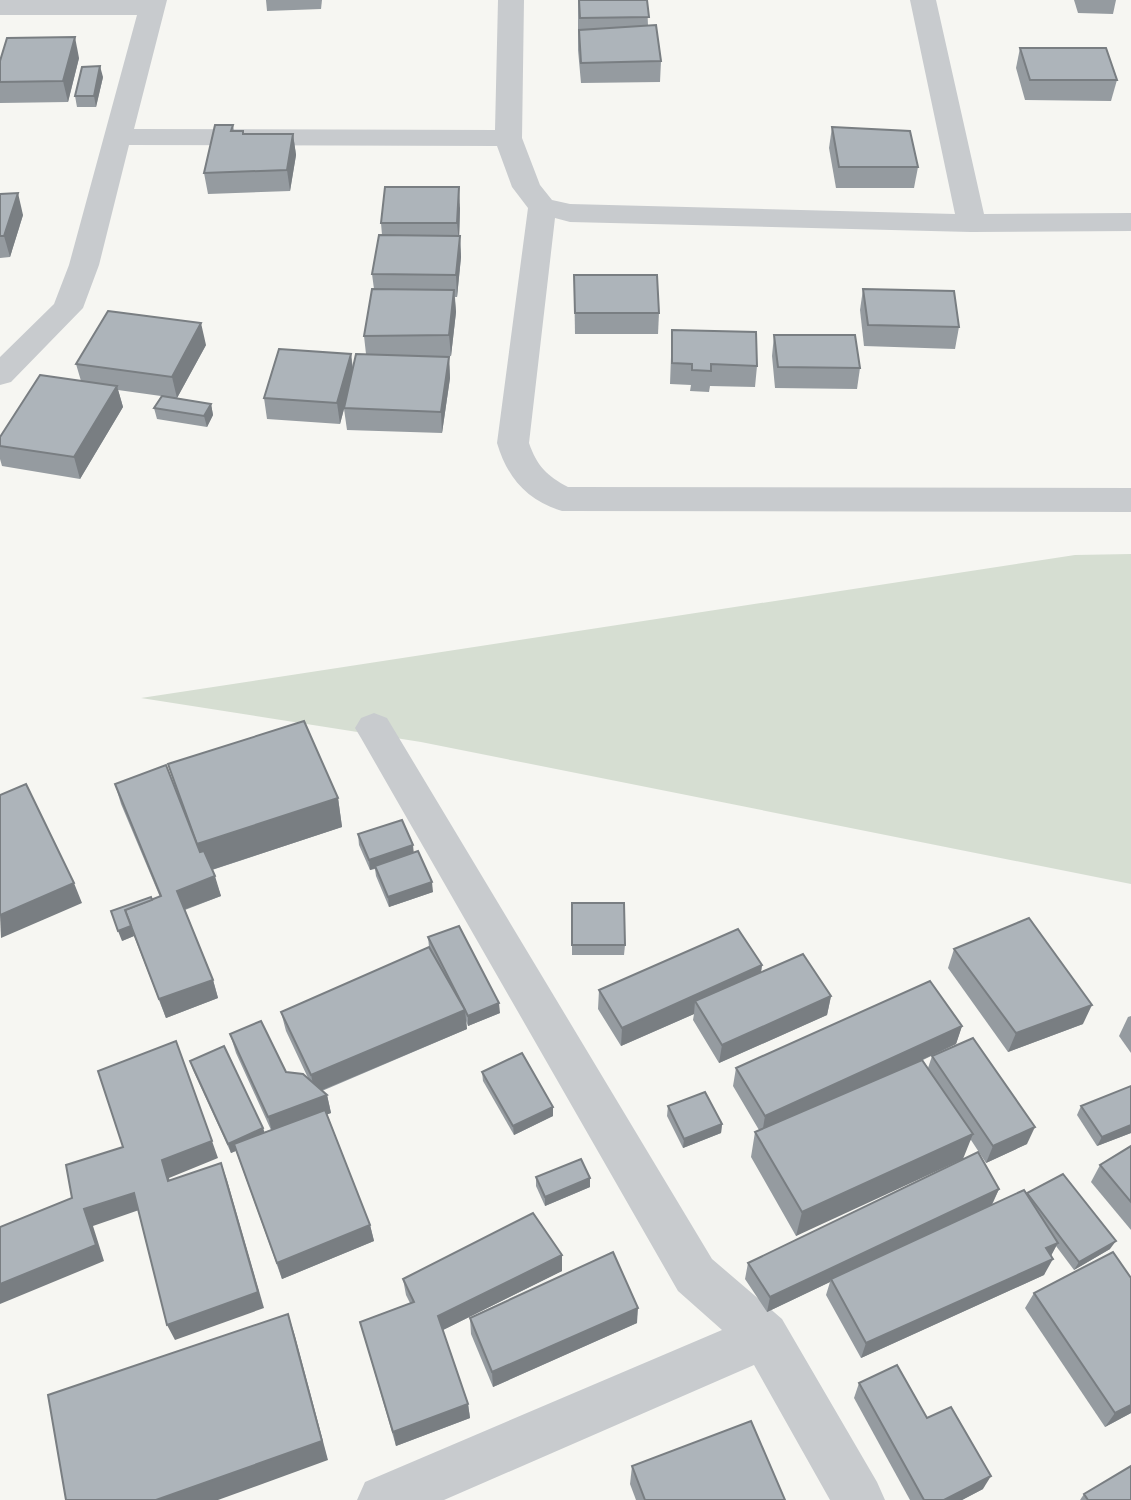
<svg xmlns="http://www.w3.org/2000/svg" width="1131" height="1500" font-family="Lato,sans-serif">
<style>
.green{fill:#d6ded2}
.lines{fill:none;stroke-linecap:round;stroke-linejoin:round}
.minor{fill:#c8cbce;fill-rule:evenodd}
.wall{fill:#959ba0}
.shaded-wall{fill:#797e82}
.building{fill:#adb4ba;stroke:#797e82;stroke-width:2}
</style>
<rect width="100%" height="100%" fill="#f6f6f2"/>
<polygon class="green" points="1131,554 1131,884 421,742 141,698 1075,555"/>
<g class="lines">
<g class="minor">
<path d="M0,0H167L134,129L495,130L498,0H524L522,138L540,185L552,200L570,204L955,214L910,0H936L984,214L1131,213V231L971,232L570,222L555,218L529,443C537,466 547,476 568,487L1131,488V512L562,511C527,501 507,477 497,443L528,208L512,187L497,146L129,145L99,265L83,308L11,382L0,385V357L54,304L69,265L137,15H0Z"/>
<polygon points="374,713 387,718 712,1259 782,1319 877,1482 885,1500 830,1500 754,1365 444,1500 357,1500 365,1482 722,1330 678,1291 361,738 355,728 361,718"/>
</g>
</g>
<g class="wall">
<polygon points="266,0 322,0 321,9 267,11"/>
<polygon points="578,0 647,0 648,26 661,61 660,82 581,83 578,50"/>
<polygon points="1074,0 1116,0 1113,14 1078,13"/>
<polygon points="1020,48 1117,80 1111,101 1025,100 1016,68"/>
<polygon points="79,58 68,102 0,103 0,61"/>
<polygon points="103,77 96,107 77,107 75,96"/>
<polygon points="233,125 234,131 243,134 293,134 296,155 290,191 208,194 204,173"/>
<polygon points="832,127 918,167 914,188 836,188 829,148"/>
<polygon points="0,194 23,215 10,257 0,258"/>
<polygon points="460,208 459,236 460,236 461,257 457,297 455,297 456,312 451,356 437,356 449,357 450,378 442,433 347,430 344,409 340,424 267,419 264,398 351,354 353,368 366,354 364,336 374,289 372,274 382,235 381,223"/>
<polygon points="574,275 659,313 658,334 575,334"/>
<polygon points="863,289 959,327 955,349 864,346 860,310"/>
<polygon points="672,330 757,366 755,387 710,386 709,392 690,391 691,385 670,384"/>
<polygon points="774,335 860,368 857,389 775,388 772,356"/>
<polygon points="206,345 177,398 211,404 213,415 207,427 157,419 154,408 161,396 118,390 123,407 80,479 2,466 0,459 0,437 81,381 76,364"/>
<polygon points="168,764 338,798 342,827 212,870 221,896 185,910 213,980 218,998 166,1018 134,936 122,941 152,900 160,897 121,804 115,784 176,790"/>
<polygon points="358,834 414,852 433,892 389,907 376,876 375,869 370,870 359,845"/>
<polygon points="572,903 625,945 624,955 572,955"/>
<polygon points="428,937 500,1013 468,1026 466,1021 467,1029 322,1091 327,1095 331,1113 327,1114 370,1225 374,1241 282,1279 236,1151 231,1153 193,1070 190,1061 263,1128 264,1132 271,1130 236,1053 230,1034 286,1072 309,1080 286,1031 281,1012 429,947"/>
<polygon points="954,949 1083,1024 1008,1052 948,968"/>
<polygon points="762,965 761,973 831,996 827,1015 719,1063 693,1020 694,1014 621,1046 598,1009 599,990"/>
<polygon points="1131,1016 1131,1053 1119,1036 1128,1017"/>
<polygon points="962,1026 956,1044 923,1060 928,1068 932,1056 1027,1144 986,1163 971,1140 796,1236 751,1157 755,1132 759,1130 733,1086 736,1068"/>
<polygon points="482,1072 553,1107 553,1116 514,1135 483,1081"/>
<polygon points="1131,1086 1131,1133 1097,1146 1077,1115 1081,1106"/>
<polygon points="668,1106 722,1124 721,1133 683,1148 667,1116"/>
<polygon points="1131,1146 1131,1230 1091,1182 1100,1165"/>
<polygon points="536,1177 590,1187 545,1206 536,1186"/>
<polygon points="999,1189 992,1205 1027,1194 1110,1249 1074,1270 1056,1246 1051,1256 1044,1275 861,1358 826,1295 830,1282 767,1312 745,1279 748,1263"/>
<polygon points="562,1255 562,1271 443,1330 468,1404 470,1418 396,1446 360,1322 410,1303 406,1295 403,1279"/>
<polygon points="1131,1278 1131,1413 1105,1427 1025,1308 1034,1293"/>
<polygon points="470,1318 637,1323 493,1387 471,1334"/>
<polygon points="859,1383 927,1418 983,1489 962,1500 910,1500 854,1398"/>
<polygon points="632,1466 785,1500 636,1500 630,1484"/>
<polygon points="1084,1494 1131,1500 1080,1500"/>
</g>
<g class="shaded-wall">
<polygon points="75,37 79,58 68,102 63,81"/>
<polygon points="100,66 103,77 96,107 94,96"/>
<polygon points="293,134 296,155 290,191 287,170"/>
<polygon points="459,187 460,208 459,244 457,223"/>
<polygon points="18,193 23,215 10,257 4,236"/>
<polygon points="460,236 461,257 457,297 456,275"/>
<polygon points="454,290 456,312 451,356 449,335"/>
<polygon points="201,323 206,345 177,398 172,377"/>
<polygon points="351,354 353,375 340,424 337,403"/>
<polygon points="449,357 450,378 442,433 441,412"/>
<polygon points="117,386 123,407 80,479 74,457"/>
<polygon points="211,404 213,415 207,427 204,416"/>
<polygon points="338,798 342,827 205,872 197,844"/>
<polygon points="413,845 414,855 370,870 369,860"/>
<polygon points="215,876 221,896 183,910 177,891"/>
<polygon points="432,882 433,892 389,907 388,897"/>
<polygon points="74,883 82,903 1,938 0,915"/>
<polygon points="131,926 134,936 122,941 118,931"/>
<polygon points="762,965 759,984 695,1001 694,1014 621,1046 622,1028"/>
<polygon points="213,980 218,998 166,1018 159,999"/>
<polygon points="831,996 827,1015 719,1063 722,1045"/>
<polygon points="499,1003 500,1013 468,1026 468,1016"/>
<polygon points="1092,1005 1083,1024 1008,1052 1016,1033"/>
<polygon points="465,1010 467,1029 315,1093 311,1075"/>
<polygon points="962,1026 956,1044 762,1134 765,1116"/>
<polygon points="327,1095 331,1113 273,1135 268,1117"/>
<polygon points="553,1107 553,1116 514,1135 513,1126"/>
<polygon points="722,1124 721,1133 683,1148 684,1139"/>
<polygon points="1131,1125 1131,1133 1097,1146 1102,1137"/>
<polygon points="1035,1127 1027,1144 986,1163 993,1146"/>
<polygon points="263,1128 266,1137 231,1153 228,1144"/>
<polygon points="973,1134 963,1159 796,1236 802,1212"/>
<polygon points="212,1141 218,1158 169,1178 175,1198 168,1181 162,1160"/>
<polygon points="221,1163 227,1180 264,1308 175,1340 167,1325"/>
<polygon points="590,1178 590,1187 545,1206 545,1197"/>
<polygon points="999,1189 991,1206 831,1279 830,1282 767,1312 770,1297"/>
<polygon points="134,1193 142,1209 93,1226 104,1261 0,1304 0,1284 84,1209"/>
<polygon points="370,1225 374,1241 282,1279 277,1263"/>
<polygon points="1116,1241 1110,1249 1074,1270 1079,1262"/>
<polygon points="1058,1243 1049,1259 1046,1248"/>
<polygon points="562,1255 562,1271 441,1331 438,1316"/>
<polygon points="1053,1259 1044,1275 861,1358 866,1343"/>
<polygon points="638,1308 637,1323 493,1387 492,1372"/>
<polygon points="288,1314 295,1336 328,1460 218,1500 156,1500"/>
<polygon points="468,1404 470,1418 396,1446 393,1432"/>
<polygon points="1131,1405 1131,1413 1105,1427 1115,1413"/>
<polygon points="991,1476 983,1489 962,1500 944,1500"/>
</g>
<g class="building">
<polygon points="579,0 647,0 649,17 580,18"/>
<polygon points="656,25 661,61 581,63 579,30"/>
<polygon points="75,37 63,81 0,82 0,61 7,38"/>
<polygon points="1020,48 1106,48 1117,80 1030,80"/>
<polygon points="100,66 94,96 75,96 82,67"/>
<polygon points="215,125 233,125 231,131 243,131 243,134 293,134 287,170 204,173"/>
<polygon points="832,127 910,131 918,167 839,167"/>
<polygon points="385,187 459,187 457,223 381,223"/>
<polygon points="18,193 4,236 0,236 0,194"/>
<polygon points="379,235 460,236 456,275 372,274"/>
<polygon points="574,275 657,275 659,313 575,313"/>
<polygon points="372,289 454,290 449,335 364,336"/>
<polygon points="863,289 954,291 959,327 868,325"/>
<polygon points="108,311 201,323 172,377 76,364"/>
<polygon points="672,330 756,332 757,366 711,364 711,371 692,370 692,364 672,363"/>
<polygon points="774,335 855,335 860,368 778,367"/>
<polygon points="279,349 351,354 337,403 264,398"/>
<polygon points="356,354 449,357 441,412 344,408"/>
<polygon points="40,375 117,386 74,457 0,446 0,437"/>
<polygon points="162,396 211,404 204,416 154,408"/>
<polygon points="304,721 338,798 197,844 168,764"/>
<polygon points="166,765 200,852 204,851 215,876 177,891 213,980 159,999 125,910 161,896 115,784"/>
<polygon points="26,784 74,883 0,915 0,795"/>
<polygon points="402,820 413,845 369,860 358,834"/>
<polygon points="418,851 432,882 388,897 375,866"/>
<polygon points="151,897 152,900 125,910 131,926 118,931 111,911"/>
<polygon points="572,903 624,903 625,945 572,945"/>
<polygon points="1029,918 1092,1005 1016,1033 954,949"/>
<polygon points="459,926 499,1003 468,1016 428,937"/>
<polygon points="738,929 762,965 622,1028 599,990"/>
<polygon points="429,947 465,1010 311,1075 281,1012"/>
<polygon points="803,954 831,996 722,1045 695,1001"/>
<polygon points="930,981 962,1026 765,1116 736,1068"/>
<polygon points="261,1021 286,1072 303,1074 327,1095 268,1117 230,1034"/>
<polygon points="973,1038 1035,1127 993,1146 932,1056"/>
<polygon points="176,1041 212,1141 162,1160 168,1181 221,1163 258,1292 167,1325 134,1193 84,1209 96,1245 0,1284 0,1227 72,1198 66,1165 123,1147 98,1071"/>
<polygon points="224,1046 263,1128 228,1144 190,1061"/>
<polygon points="522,1053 553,1107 513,1126 482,1072"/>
<polygon points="922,1060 973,1134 802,1212 755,1132"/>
<polygon points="1131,1086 1131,1125 1102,1137 1081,1106"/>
<polygon points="705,1092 722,1124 684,1139 668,1106"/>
<polygon points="325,1110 370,1225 277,1263 234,1144"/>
<polygon points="1131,1146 1131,1202 1100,1165"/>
<polygon points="978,1152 999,1189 770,1297 748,1263"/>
<polygon points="581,1159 590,1178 545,1197 536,1177"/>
<polygon points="1063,1174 1116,1241 1079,1262 1027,1193"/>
<polygon points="1024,1190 1058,1243 1046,1248 1053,1259 866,1343 831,1279"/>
<polygon points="533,1213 562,1255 438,1316 468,1404 393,1432 360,1322 414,1302 403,1279"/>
<polygon points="613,1252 638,1308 492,1372 470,1318"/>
<polygon points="1113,1252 1131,1278 1131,1405 1115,1413 1034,1293"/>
<polygon points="288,1314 322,1441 156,1500 66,1500 48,1395"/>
<polygon points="897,1365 927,1418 951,1407 991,1476 944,1500 924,1500 859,1383"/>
<polygon points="751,1421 785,1500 645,1500 632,1466"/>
<polygon points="1131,1466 1131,1500 1088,1500 1084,1494"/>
</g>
</svg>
